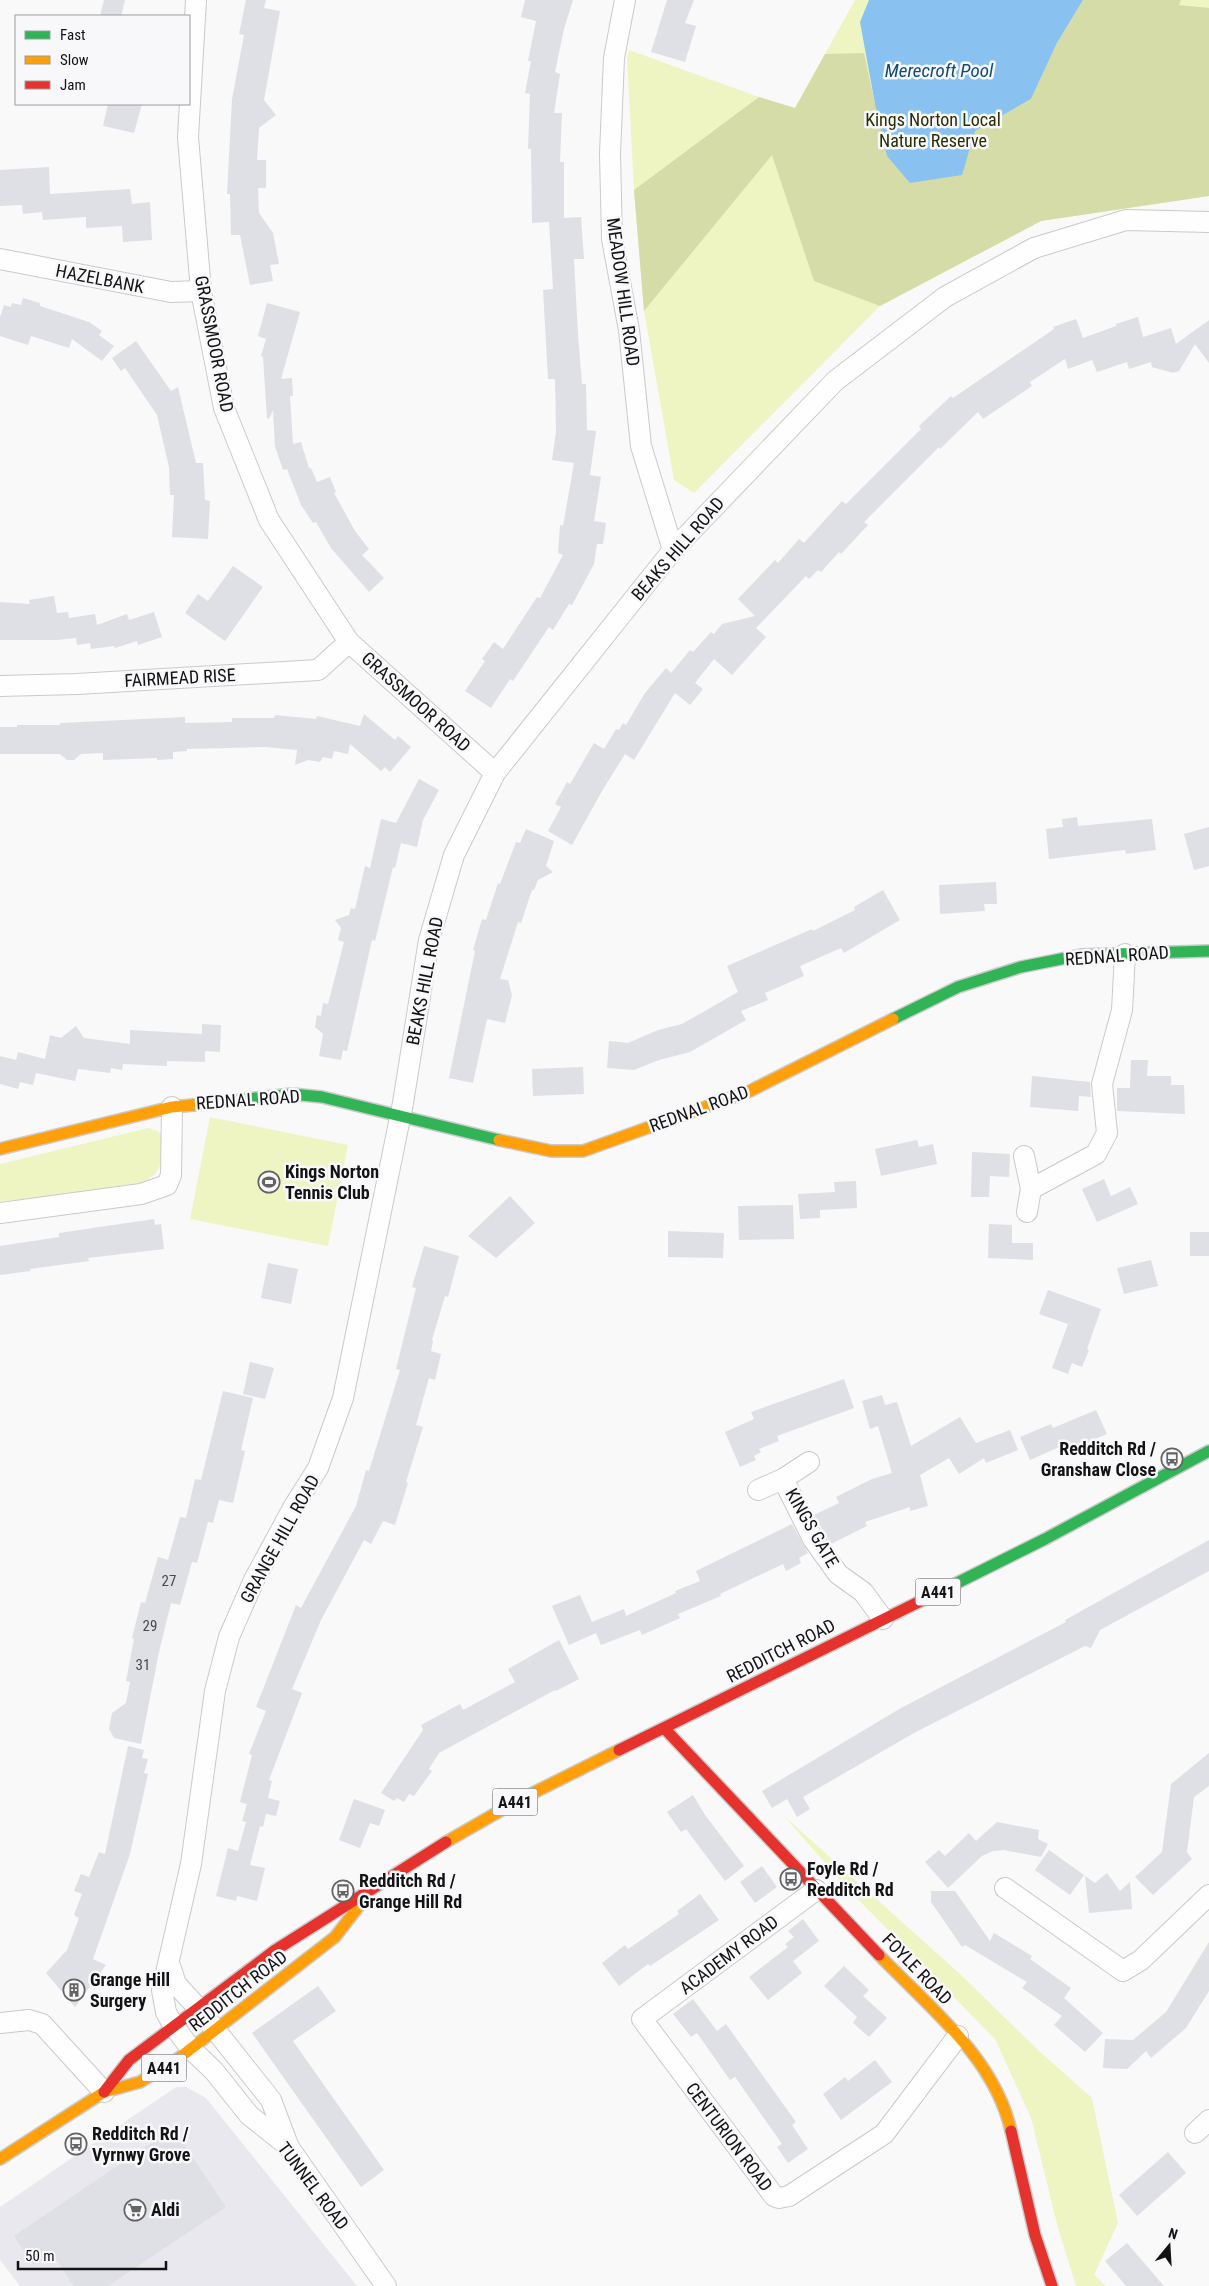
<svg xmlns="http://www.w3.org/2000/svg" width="1209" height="2286" font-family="'Roboto Condensed',sans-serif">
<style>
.built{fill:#e8e8ee}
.green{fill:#eef5c2}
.forest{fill:#d6dca7}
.water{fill:#89c2f0}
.building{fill:#dfdfe6}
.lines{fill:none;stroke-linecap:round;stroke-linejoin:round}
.street-casing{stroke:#cacaca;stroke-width:22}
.fast-casing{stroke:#cacaca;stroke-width:14}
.slow-casing{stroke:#cacaca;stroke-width:14}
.jam-casing{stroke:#cacaca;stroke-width:14}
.street{stroke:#fefefe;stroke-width:20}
.fast{stroke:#30b455;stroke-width:11}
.slow{stroke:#ff9f0a;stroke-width:11}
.jam{stroke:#e5322d;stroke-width:11}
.labels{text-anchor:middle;stroke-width:5;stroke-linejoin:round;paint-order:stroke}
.number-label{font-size:15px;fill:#48484b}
.shield{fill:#f8f8fb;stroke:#585859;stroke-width:1}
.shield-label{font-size:16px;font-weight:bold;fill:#131314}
.park-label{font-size:18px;fill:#2a2e03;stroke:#f8f8fb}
.street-label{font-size:18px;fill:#131314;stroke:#f8f8fb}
.poi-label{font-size:18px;font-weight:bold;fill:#131314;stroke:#f8f8fb;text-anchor:start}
.water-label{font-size:19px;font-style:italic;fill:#0e4b75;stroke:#f8f8fb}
</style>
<rect width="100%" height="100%" fill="#f9f9fa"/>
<polygon class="built" points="176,2087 186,2087 206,2098 357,2286 20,2286 0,2260 0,2207"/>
<g class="green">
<polygon points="855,0 1209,0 1209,196 1041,221 880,306 694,493 674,480 644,311 634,190 627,59 629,50 759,97 795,108"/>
<polygon points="210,1117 348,1145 328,1246 190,1219"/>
<path d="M148,1128L158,1131L162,1135C163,1147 164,1166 154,1175C131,1196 35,1195 0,1202V1164Z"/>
<polygon points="784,1816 960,1974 1038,2050 1092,2098 1118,2223 1094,2275 1106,2286 1076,2286 1058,2228 1031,2118 995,2039 844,1885"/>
</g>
<polygon class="forest" points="1083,0 1181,0 1179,5 1209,8 1209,196 1041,221 880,306 814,281 772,155 644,311 634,190 759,97 795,108 825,54 864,53 875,104 975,131 1031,99 1057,43"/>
<polygon class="water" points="869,0 1083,0 1057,43 1031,99 975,131 962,175 910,183 887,156 875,104 860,22"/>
<g class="building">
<polygon points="104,0 125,0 121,16 100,16"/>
<polygon points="246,0 266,0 264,8 280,11 264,100 276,115 259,128 257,160 266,160 266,188 258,188 259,213 273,233 279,264 270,265 273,281 250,285 240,235 231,235 230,194 227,194 232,99 244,35 239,34"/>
<polygon points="525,0 573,0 564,29 555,72 560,74 554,113 562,113 560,162 564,162 564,218 581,217 584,259 574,259 578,335 582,384 586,384 587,430 596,431 590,475 601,477 594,521 606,523 603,544 597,544 594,564 572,605 569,604 553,630 549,627 513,681 510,679 491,708 465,691 485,661 482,659 494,642 503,649 537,597 540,598 563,555 558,553 560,525 563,526 574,463 552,460 556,431 555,379 548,379 543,290 553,289 549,222 532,223 531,149 528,149 530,94 525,93 531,61 528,61 536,21 521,17"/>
<polygon points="667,0 694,0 685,23 696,26 685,62 651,52"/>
<polygon points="108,104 142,104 134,133 103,126"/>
<polygon points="49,167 50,194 130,189 132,204 150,202 152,240 123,242 122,226 86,228 86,217 43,220 42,212 23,214 22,205 0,206 0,170"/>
<polygon points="23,298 40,303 40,306 89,322 102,331 99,335 114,346 102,361 72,339 69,348 31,336 28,345 0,336 0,317 4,305 11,307 12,303 21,305"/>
<polygon points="267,303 300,312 281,379 292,378 293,396 290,396 293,444 301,442 309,468 311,468 317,482 330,477 336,492 334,493 355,531 369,549 362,555 384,578 369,592 331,548 316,522 313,523 301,505 287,469 283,470 275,446 273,410 269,419 267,418 263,357 261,356 266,339 258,336"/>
<polygon points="1138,317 1143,337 1171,328 1176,344 1209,320 1209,363 1195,344 1179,371 1173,373 1152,367 1151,362 1129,369 1127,362 1097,372 1092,360 1068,369 1065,359 1030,382 1032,386 983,419 978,412 940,449 939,447 864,522 868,525 841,554 839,552 821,572 818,570 809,579 806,576 756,628 766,637 732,675 714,659 695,683 703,689 690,705 675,693 634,760 625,754 602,791 572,845 548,831 561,807 555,804 567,782 570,784 594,743 604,749 616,729 619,730 623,723 626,725 645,693 666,668 671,673 690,650 693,652 711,632 714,634 722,624 755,616 738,599 775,560 778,563 799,539 804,543 842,501 846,504 921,429 919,426 951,396 953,398 1054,329 1053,327 1076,319 1083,338 1116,326 1116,324"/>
<polygon points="136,341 171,391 178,387 196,463 203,463 205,500 210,501 208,539 172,537 174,495 170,495 169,467 157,415 125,368 121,371 112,358"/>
<polygon points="233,566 263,587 225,641 185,613 198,594 208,601"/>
<polygon points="54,596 57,613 68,612 69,618 95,614 97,625 127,614 129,620 154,612 162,637 138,645 137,641 115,648 114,646 91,649 90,643 77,645 76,638 57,640 0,640 0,602 30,604 29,600"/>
<polygon points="364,714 395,740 398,736 411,747 390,772 385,767 381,771 350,744 348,754 334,751 332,759 323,757 320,762 308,760 295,765 297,750 265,747 187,749 187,751 173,752 173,759 157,760 157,758 103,760 103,753 81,754 74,760 67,760 60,754 0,754 0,727 17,727 17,725 60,725 60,723 185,717 185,723 232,722 232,718 274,718 275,715 316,719 317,716 360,726"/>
<polygon points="419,779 439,790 423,820 417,847 401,843 395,868 393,867 375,941 372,940 347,1051 343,1050 341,1060 319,1056 323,1034 315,1027 317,1015 321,1016 323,1003 328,1004 344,942 338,940 341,928 335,920 349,915 351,908 355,909 365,866 370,868 381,819 396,823"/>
<polygon points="1077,817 1078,826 1152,819 1156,850 1126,854 1125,850 1049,859 1046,829 1063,827 1062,819"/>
<polygon points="1209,827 1209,866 1194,870 1184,834"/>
<polygon points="526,829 554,841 546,866 553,872 538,880 534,890 532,890 521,923 518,922 500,979 508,980 512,995 505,1023 487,1019 473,1083 449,1078 475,951 473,950 482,919 486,920 498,883 500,884 516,842 520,843"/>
<polygon points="996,882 997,904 984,904 985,911 940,914 939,885"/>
<polygon points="883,890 900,920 844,953 841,948 800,966 804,976 765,993 768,1000 741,1011 746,1020 690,1052 659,1060 634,1070 607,1068 609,1041 628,1043 658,1030 682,1024 738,992 727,966 812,929 813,931 855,910 854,907"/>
<polygon points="202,1024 221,1025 220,1052 205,1051 205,1062 167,1061 167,1066 123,1064 122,1070 111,1068 110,1073 78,1069 75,1081 36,1073 33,1085 20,1082 18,1089 0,1084 0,1056 16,1060 18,1052 45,1059 50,1035 61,1038 76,1026 84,1038 130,1044 130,1030 202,1034"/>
<polygon points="1131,1060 1148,1060 1147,1076 1171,1076 1171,1085 1184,1085 1185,1114 1117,1111 1117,1088 1130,1088"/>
<polygon points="583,1067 584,1094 533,1096 532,1069"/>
<polygon points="1032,1076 1090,1082 1091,1097 1079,1096 1078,1111 1030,1107"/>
<polygon points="917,1140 919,1147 933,1144 937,1164 881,1176 875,1149"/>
<polygon points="972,1152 1010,1154 1009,1177 990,1176 989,1197 971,1197"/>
<polygon points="1104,1179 1111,1196 1130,1187 1138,1204 1097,1222 1082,1189"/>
<polygon points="856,1181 857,1208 820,1210 820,1218 800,1219 798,1194 835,1192 834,1182"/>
<polygon points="510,1196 535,1223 496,1258 468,1236"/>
<polygon points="793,1205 794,1239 739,1240 738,1206"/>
<polygon points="154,1219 155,1225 161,1224 164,1249 88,1258 89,1261 30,1269 31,1271 0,1275 0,1246 59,1237 59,1233"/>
<polygon points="989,1224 1012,1225 1012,1243 1033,1243 1033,1260 988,1258"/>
<polygon points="668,1231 724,1233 723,1258 668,1257"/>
<rect x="1190" y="1232" width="19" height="24"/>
<polygon points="424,1246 459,1256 448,1297 445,1296 432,1340 433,1341 431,1351 441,1354 435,1380 429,1378 416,1425 423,1427 406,1482 408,1483 395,1525 383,1521 371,1544 364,1540 321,1620 292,1689 302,1693 269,1780 272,1781 268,1798 280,1801 276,1816 266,1814 263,1827 260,1826 250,1865 265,1868 257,1901 237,1896 236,1901 216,1896 228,1848 238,1851 246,1822 242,1821 247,1804 240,1802 252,1755 249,1754 266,1711 256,1707 296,1605 301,1608 356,1506 366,1470 369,1471 400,1370 396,1369 416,1288 412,1287"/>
<polygon points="1151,1260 1158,1286 1124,1294 1117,1268"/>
<polygon points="268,1263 298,1269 291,1304 261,1298"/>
<polygon points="1048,1290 1101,1309 1087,1349 1089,1350 1082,1367 1072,1363 1068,1374 1052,1368 1068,1324 1039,1314"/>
<polygon points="250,1362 274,1368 265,1399 243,1394"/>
<polygon points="844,1379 854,1408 777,1436 779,1441 759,1449 761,1452 754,1456 756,1460 740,1467 725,1432 754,1419 751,1412"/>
<polygon points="223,1391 253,1398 241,1450 245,1451 233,1503 219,1500 213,1523 208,1522 197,1563 192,1562 180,1605 171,1603 159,1652 141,1744 114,1738 109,1729 112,1713 126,1703 130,1682 126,1681 134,1639 132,1638 141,1602 145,1603 158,1557 168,1560 180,1517 186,1518 195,1479 201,1480"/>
<polygon points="882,1395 885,1405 897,1402 911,1446 960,1417 976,1443 1010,1430 1018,1450 986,1463 984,1458 959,1474 949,1458 920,1475 928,1506 910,1511 910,1507 865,1522 867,1526 831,1544 814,1515 839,1503 836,1497 872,1479 892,1473 878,1426 870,1429 862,1401"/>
<polygon points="1096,1410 1107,1434 1069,1450 1066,1444 1030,1460 1020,1437 1051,1424 1053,1428"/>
<polygon points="792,1524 808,1553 799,1558 801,1563 786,1571 783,1564 720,1594 721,1596 678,1614 680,1618 642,1635 640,1630 601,1645 596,1633 569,1645 552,1606 580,1595 592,1622 624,1609 626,1616 676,1593 675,1591 700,1581 696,1571"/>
<polygon points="1209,1540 1209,1571 1100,1630 1091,1648 1085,1646 914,1733 803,1797 810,1809 797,1817 787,1799 772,1808 762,1791 901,1708 1066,1622 1065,1620"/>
<polygon points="559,1640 579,1679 556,1691 555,1690 439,1753 429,1769 432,1771 414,1796 409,1794 404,1802 397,1798 394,1801 381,1793 423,1730 421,1725 460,1704 463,1710 515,1682 508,1669"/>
<polygon points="128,1746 144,1750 142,1758 148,1759 144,1773 148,1774 130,1854 93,1959 106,1965 75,2007 46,1973 67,1950 79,1918 74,1915 82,1894 74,1891 81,1874 89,1877 99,1852 105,1854"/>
<polygon points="1209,1753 1209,1786 1194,1797 1187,1852 1192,1859 1153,1895 1135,1877 1162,1852 1171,1784"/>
<polygon points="693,1795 705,1815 744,1866 725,1881 686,1829 681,1832 667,1812"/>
<polygon points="354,1799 385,1810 379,1826 370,1823 360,1848 339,1840"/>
<polygon points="997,1822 1039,1830 1038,1839 1048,1844 1041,1857 1004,1850 993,1851 982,1856 948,1888 925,1862 939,1850 945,1856 969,1833 976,1841"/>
<polygon points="1049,1850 1084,1875 1070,1895 1035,1870"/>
<polygon points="762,1866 777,1887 755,1903 740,1882"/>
<polygon points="1107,1873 1120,1891 1130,1882 1132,1909 1089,1913 1085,1876 1095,1883"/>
<polygon points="931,1891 955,1891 990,1941 994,1933 1032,1956 1030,1959 1071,1988 1064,1998 1103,2033 1085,2052 1054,2025 1062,2016 1022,1988 1027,1982 965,1945 962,1947 931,1902"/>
<polygon points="700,1894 719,1920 650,1966 648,1964 619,1986 602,1963 625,1945 628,1949 679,1914 677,1911"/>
<polygon points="803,1919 819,1941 793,1961 802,1973 768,2000 749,1977 788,1947 785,1944 794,1937 788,1931"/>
<polygon points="1209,1942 1209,1991 1186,2028 1151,2058 1146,2051 1127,2069 1103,2068 1105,2039 1133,2040 1166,2012"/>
<polygon points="844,1966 869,1990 863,1996 887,2018 869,2037 853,2023 857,2017 824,1986"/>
<polygon points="318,1986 336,2011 293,2041 384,2170 361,2187 252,2033"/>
<polygon points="693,1999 717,2031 726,2024 796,2122 792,2125 808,2149 788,2163 777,2147 782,2144 735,2077 730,2080 697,2033 691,2037 673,2014"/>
<polygon points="875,2060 892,2082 841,2120 823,2094 845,2077 848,2081"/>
<polygon points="173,2128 226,2207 108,2286 74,2286 52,2253 33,2265 14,2236"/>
<polygon points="1168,2152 1186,2173 1137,2216 1119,2195"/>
<polygon points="1127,2243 1164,2286 1126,2286 1105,2261"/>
</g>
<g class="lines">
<g class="street-casing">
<g id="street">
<polyline points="196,0 188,137 201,291 224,408 269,520 349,642 495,773"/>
<polyline points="625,0 614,58 610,154 612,239 629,330 641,446 673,550"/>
<polyline points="0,259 171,292 201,291"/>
<polyline points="0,686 77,684 318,670 349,642"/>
<polyline points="1024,1156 1031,1189"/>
<polyline points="1027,1212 1031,1189 1096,1154 1107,1133 1102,1084 1122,1010 1125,954"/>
<polyline points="0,1213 141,1194 167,1185 171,1175 172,1107"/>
<polyline points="783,1479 813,1539 838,1574 863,1592 883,1619"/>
<polyline points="758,1490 783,1479 809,1462"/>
<polyline points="1005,1888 1123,1971 1141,1960 1209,1895"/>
<polyline points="816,1890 642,2019 774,2196 779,2198 789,2196 884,2134 958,2036"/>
<polyline points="169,1963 176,1984 198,2008 271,2100 288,2145"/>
<polyline points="0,2023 29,2020 42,2024 104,2092"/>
<polyline points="1195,2133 1209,2120"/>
<polyline points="386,2286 288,2146 249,2115 214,2071 191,2049 173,2025 166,2012 162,1990 191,1864 215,1691 229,1637 254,1580 294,1506 318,1468 343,1398 403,1103 429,940 454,855 495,773 673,550 835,381 945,297 1034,248 1126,220 1209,222"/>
</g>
</g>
<g class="fast-casing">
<g id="fast">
<polyline points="893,1019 958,987 1021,967 1081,955 1209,951"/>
<polyline points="193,1105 292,1094 322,1097 499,1140"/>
<polyline points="941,1591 1045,1539 1209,1451"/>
</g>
</g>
<g class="slow-casing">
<g id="slow">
<polyline points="499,1140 551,1151 583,1151 750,1091 893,1019"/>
<polyline points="0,1149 172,1107 193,1105"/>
<polyline points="446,1842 519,1800 619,1750"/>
<path d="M879,1955C929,2007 995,2058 1011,2131"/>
<polyline points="0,2159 104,2092 140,2082 179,2058 335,1937 359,1906"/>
</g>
</g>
<g class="jam-casing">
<g id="jam">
<polyline points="665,1729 879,1955"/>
<polyline points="619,1750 941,1591"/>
<polyline points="104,2092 129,2060 274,1951 446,1842"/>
<polyline points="1011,2131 1035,2235 1052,2286"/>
</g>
</g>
<use href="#street" class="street"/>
<use href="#fast" class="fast"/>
<use href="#slow" class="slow"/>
<use href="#jam" class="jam"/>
</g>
<defs>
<g id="stadium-ring" transform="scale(1.125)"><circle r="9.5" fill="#f8f8fb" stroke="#646464" stroke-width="1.5"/><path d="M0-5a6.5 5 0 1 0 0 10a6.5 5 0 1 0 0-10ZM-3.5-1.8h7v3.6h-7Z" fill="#646464"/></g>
<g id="bus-ring" transform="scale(1.125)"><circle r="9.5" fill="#f8f8fb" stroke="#646464" stroke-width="1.5"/><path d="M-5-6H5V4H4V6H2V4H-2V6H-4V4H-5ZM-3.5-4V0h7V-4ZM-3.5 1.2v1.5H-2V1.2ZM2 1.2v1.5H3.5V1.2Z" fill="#646464"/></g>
<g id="building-ring" transform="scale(1.125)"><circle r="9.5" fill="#f8f8fb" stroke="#646464" stroke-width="1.5"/><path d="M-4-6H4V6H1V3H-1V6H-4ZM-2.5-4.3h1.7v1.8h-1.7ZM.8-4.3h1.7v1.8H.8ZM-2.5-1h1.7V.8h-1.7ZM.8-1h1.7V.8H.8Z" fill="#646464"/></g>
<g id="supermarket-ring" transform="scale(1.125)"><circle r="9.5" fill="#f8f8fb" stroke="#646464" stroke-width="1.5"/><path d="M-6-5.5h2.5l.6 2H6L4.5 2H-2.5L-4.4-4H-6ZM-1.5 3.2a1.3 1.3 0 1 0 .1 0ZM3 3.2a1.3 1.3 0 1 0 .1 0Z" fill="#646464"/></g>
</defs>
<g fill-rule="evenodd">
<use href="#stadium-ring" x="269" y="1182"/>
<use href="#bus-ring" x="1172" y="1459"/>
<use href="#bus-ring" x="791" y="1879"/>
<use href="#bus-ring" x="343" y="1891"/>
<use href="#building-ring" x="74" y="1990"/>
<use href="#bus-ring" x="76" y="2144"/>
<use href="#supermarket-ring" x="135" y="2210"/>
</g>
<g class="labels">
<g class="number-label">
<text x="169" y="1586">27</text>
<text x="150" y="1631">29</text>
<text x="143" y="1670">31</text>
</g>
<g class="shield">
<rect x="915.5" y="1578.5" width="45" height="27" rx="4"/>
<rect x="492.5" y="1788.5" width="45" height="27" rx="4"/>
<rect x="141.5" y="2054.5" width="45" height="27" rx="4"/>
</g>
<g class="shield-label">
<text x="938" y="1598">A441</text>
<text x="515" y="1808">A441</text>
<text x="164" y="2074">A441</text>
</g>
<g class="park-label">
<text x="933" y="126">Kings Norton Local<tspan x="933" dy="21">Nature Reserve</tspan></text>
</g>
<g class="street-label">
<text transform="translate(100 279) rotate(11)" y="6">HAZELBANK</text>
<text transform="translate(623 292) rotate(82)" y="6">MEADOW HILL ROAD</text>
<text transform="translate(214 344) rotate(79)" y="6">GRASSMOOR ROAD</text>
<text transform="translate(678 549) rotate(-49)" y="6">BEAKS HILL ROAD</text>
<text transform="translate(180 678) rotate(-3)" y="6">FAIRMEAD RISE</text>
<text transform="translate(416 702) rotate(42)" y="6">GRASSMOOR ROAD</text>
<text transform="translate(1117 956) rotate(-4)" y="6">REDNAL ROAD</text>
<text transform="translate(425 981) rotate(-79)" y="6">BEAKS HILL ROAD</text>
<text transform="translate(248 1100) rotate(-4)" y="6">REDNAL ROAD</text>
<text transform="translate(699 1109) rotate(-20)" y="6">REDNAL ROAD</text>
<text transform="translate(812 1528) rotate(60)" y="6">KINGS GATE</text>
<text transform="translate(280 1539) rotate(-61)" y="6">GRANGE HILL ROAD</text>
<text transform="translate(781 1651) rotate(-27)" y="6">REDDITCH ROAD</text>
<text transform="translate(729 1955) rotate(-37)" y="6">ACADEMY ROAD</text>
<text transform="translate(917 1969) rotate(46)" y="6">FOYLE ROAD</text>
<text transform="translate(238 1991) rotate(-38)" y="6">REDDITCH ROAD</text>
<text transform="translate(729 2137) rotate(53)" y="6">CENTURION ROAD</text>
<text transform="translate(313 2186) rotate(53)" y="6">TUNNEL ROAD</text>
</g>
<g class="poi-label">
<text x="285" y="1178">Kings Norton<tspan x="285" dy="21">Tennis Club</tspan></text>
<text x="1156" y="1455" text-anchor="end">Redditch Rd /<tspan x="1156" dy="21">Granshaw Close</tspan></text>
<text x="807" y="1875">Foyle Rd /<tspan x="807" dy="21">Redditch Rd</tspan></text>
<text x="359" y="1887">Redditch Rd /<tspan x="359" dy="21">Grange Hill Rd</tspan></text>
<text x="90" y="1986">Grange Hill<tspan x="90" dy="21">Surgery</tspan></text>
<text x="92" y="2140">Redditch Rd /<tspan x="92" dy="21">Vyrnwy Grove</tspan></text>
<text x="151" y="2216">Aldi</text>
</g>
<g class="water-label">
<text x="939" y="77">Merecroft Pool</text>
</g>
</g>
<rect x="15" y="15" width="175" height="90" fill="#f8f8fb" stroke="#9c9c9f"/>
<rect x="25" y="31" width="25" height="8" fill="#30b455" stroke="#9c9c9f"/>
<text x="60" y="40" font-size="15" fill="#131314">Fast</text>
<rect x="25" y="56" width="25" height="8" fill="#ff9f0a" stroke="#9c9c9f"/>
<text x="60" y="65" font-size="15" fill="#131314">Slow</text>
<rect x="25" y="81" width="25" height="8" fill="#e5322d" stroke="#9c9c9f"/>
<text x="60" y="90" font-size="15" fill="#131314">Jam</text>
<g transform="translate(1169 2246) rotate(18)" stroke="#f8f8fb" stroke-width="4" paint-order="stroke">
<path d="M0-4L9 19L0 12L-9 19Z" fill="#131314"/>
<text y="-8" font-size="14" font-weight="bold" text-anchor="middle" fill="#131314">N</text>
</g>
<path d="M18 2261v8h148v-8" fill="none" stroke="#131314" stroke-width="2.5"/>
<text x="25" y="2261" font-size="15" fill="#131314" stroke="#f8f8fb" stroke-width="4" paint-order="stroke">50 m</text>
</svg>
